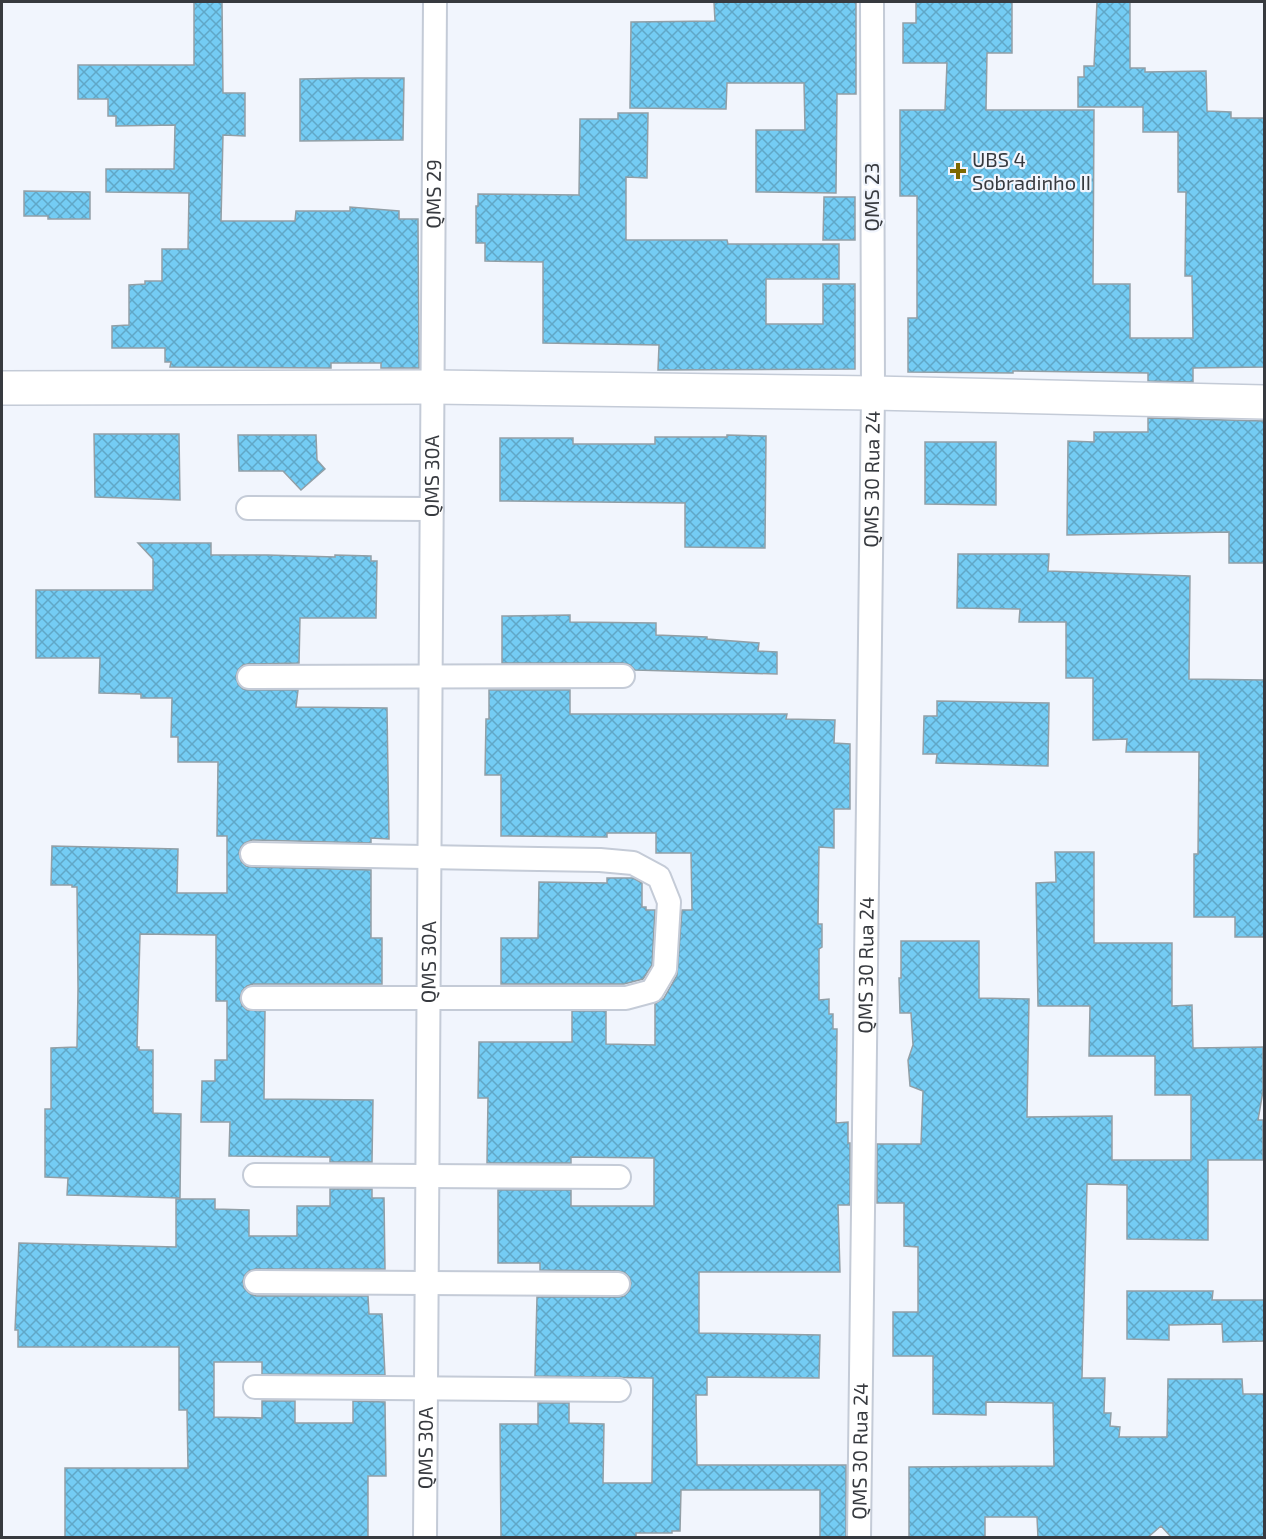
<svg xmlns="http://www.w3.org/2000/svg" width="1266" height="1539" font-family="'Exo 2',sans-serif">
  <defs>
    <pattern id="building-cross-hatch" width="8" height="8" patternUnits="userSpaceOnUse" patternTransform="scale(1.5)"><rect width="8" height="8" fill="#74ccf4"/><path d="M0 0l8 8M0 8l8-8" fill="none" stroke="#60a7c7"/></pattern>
  </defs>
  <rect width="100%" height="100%" fill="#f1f5fd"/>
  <g fill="url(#building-cross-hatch)" stroke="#929fa6" stroke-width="1.5">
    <polygon points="194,2 222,2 223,93 245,93 245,136 223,135 221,221 295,221 296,211 350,211 350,207 399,211 399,219 418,219 419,368 381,368 381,363 331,363 331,368 170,367 171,362 165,362 165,348 112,348 112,326 129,325 129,285 145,284 145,281 162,281 162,249 188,249 189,193 106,192 106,169 174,169 175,125 116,126 116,116 108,116 108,99 78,99 78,65 194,65"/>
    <polygon points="714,2 856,2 856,94 837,94 836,193 756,192 756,130 805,130 804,83 727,83 726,109 630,108 631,22 715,21"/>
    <polygon points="916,2 1012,2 1012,53 987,53 986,110 1094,110 1093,284 1130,284 1130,338 1193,338 1192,276 1185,276 1186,192 1178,192 1178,132 1143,132 1143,107 1078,107 1078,77 1084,77 1084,66 1094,66 1097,2 1130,2 1130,68 1145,68 1145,72 1206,71 1207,111 1231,112 1231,118 1264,118 1264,367 1193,368 1193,382 1148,381 1148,373 1013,371 1013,373 908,372 908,318 917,318 917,196 900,196 900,110 945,110 947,63 903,63 903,23 916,23"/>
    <polygon points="358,78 404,78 403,140 300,141 300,79"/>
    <polygon points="618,113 648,113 647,178 626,177 626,240 727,240 728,244 839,244 839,279 766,279 766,324 823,324 823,284 855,284 855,369 658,370 659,345 543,343 543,262 485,261 485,243 476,243 476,206 478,206 478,194 579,195 580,119 618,119"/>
    <polygon points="24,191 90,192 90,219 48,219 48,216 24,216"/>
    <polygon points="824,197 855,197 855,240 823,240"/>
    <polygon points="1148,418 1264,421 1264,563 1229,563 1229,532 1067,535 1068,441 1094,442 1094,432 1148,432"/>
    <polygon points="94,434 179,434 180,500 95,497"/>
    <polygon points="238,435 316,435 317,460 325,469 301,490 283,471 239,471"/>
    <polygon points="727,435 766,436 765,548 685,547 685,503 500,501 500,438 573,438 573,444 655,444 655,437 727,437"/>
    <polygon points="925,442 996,442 996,505 925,504"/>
    <polygon points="138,543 211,543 211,555 267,555 335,557 335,555 371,556 371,561 377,561 376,618 300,618 299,663 248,664 243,665 238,670 236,676 238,684 243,689 248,690 298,690 296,707 387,708 389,839 371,838 371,843 252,840 245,843 241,847 239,853 241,861 246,866 252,867 371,870 371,938 382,938 382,984 253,984 247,986 242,991 240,999 242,1005 247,1010 265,1011 264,1099 373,1100 372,1162 330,1162 330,1157 229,1156 230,1122 201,1122 202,1081 215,1081 215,1060 227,1060 227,1001 216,1001 216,935 140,934 137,1047 139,1047 139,1050 153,1050 153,1113 181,1114 180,1198 67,1195 68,1178 45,1177 45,1109 51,1109 51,1048 77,1047 78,989 77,887 72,887 72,885 51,885 52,846 178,849 177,893 227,893 227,836 217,836 218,762 178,762 178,737 171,737 172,698 141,698 141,694 99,693 100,658 36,658 36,590 153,590 153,559"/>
    <polygon points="958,554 1049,554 1048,571 1190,576 1189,679 1264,680 1264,937 1235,937 1235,917 1194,917 1194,854 1198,854 1199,752 1126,752 1127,739 1093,740 1093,678 1066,678 1066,622 1019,622 1020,609 957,608"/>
    <polygon points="570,615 570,622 656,623 656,635 707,637 707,639 759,643 758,651 777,652 777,674 635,670 630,665 623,663 502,663 502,616"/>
    <polygon points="489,690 570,690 570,714 787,714 786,719 835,720 834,743 850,744 850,809 834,809 834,848 819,847 818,924 822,924 822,947 819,949 819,1000 829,999 829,1014 833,1014 833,1029 837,1029 836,1123 848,1122 848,1143 850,1143 850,1205 838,1205 840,1272 699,1272 699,1333 820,1335 819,1378 707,1377 707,1395 696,1395 697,1465 846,1465 846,1538 820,1538 820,1490 681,1490 680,1531 672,1531 672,1533 636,1533 636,1538 501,1538 500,1424 538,1424 538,1403 569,1403 569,1423 604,1424 603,1483 652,1483 653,1378 535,1376 537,1297 619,1297 624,1296 629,1291 631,1283 629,1277 625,1273 619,1271 540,1270 540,1263 498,1263 498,1190 571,1190 571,1206 654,1206 654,1158 571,1157 571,1163 487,1163 488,1098 478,1098 479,1042 572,1042 572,1011 606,1011 606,1044 655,1045 655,1004 664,998 677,975 682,910 692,910 691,853 656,853 656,833 607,833 607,837 501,836 501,775 485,775 486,719 489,719"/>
    <polygon points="937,701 1049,703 1048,766 936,763 937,754 923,754 924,716 937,716"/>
    <polygon points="1055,852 1094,852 1094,943 1172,943 1172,1006 1192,1005 1193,1048 1263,1047 1263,1091 1258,1120 1263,1120 1263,1160 1208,1160 1208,1240 1127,1239 1127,1185 1087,1184 1082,1378 1105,1378 1104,1413 1111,1413 1110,1426 1120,1427 1119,1437 1167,1437 1168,1379 1242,1379 1243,1394 1264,1394 1264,1538 1172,1538 1161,1526 1147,1538 1038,1538 1037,1517 985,1517 985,1538 909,1538 909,1467 1054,1466 1053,1403 986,1402 986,1415 933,1414 933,1356 893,1356 893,1312 918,1312 918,1247 904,1246 904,1203 877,1203 877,1144 921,1144 923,1091 910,1086 908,1060 913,1045 911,1013 900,1013 899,978 901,978 901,941 979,941 979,998 1029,999 1027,1117 1112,1116 1112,1160 1191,1160 1191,1095 1155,1095 1155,1056 1089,1056 1090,1006 1038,1006 1036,883 1056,882"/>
    <polygon points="607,878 633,878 642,883 642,907 646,907 646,910 655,910 652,965 643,979 624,984 501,984 501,938 538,938 539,882 607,883"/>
    <polygon points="330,1189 372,1189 372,1198 384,1198 385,1269 255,1269 249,1271 245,1275 243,1281 244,1288 249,1293 256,1296 368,1296 369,1314 382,1314 385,1375 262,1374 262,1362 214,1362 214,1417 262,1418 262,1401 295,1401 295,1423 353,1423 353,1401 385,1402 386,1476 368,1476 368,1538 65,1538 65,1468 188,1468 187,1410 179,1410 179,1347 18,1347 18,1330 15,1330 19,1243 176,1247 176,1199 215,1199 215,1209 249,1210 249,1236 297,1236 297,1206 330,1206"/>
    <polygon points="1127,1291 1213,1291 1212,1300 1264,1300 1264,1341 1223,1342 1222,1324 1169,1325 1169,1340 1127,1339"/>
  </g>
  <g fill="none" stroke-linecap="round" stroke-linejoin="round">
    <defs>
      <g id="street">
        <polyline points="248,508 432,509"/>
        <polyline points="249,677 623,676"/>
        <polyline points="252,854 600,860 633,863 659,877 669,902 665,969 652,991 626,998 253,998"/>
        <polyline points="255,1175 619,1177"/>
        <polyline points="256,1282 618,1284"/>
        <polyline points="255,1387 619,1390"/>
        <path id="s1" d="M 425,1538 L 435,2"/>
        <path id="s2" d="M 859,1538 L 873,393 L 872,2"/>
      </g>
      <polyline id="secondary" points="2,388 433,387 873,393 1264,402"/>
    </defs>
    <use href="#street" stroke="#c4cbd7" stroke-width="26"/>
    <use href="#secondary" stroke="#c4cbd7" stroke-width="36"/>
    <use href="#street" stroke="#fff" stroke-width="22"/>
    <use href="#secondary" stroke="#fff" stroke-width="33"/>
  </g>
  <path fill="#7d6800" stroke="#f1f5fd" stroke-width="2" d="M955 162h6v6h6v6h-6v6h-6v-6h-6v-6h6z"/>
  <g text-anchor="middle" stroke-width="4.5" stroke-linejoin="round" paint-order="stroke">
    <g font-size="20" fill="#373a3f" stroke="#f1f5fd" text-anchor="start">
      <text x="972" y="167">UBS 4<tspan x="972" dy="23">Sobradinho II</tspan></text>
    </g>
    <g font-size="20" fill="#373a3f" stroke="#f1f5fd">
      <text dy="7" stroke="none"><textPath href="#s1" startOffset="1344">QMS 29</textPath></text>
      <text transform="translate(872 197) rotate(-90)" y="7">QMS 23</text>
      <text dy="7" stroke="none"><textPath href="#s1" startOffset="1062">QMS 30A</textPath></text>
      <text dy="7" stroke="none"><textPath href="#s2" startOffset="1059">QMS 30 Rua 24</textPath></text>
      <text dy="7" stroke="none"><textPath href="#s1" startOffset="576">QMS 30A</textPath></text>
      <text dy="7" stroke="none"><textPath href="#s2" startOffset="573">QMS 30 Rua 24</textPath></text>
      <text dy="7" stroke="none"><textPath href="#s1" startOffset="90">QMS 30A</textPath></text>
      <text dy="7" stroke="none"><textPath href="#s2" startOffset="87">QMS 30 Rua 24</textPath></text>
    </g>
  </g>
  <rect width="1266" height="1539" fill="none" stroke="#373a3f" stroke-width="6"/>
</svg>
